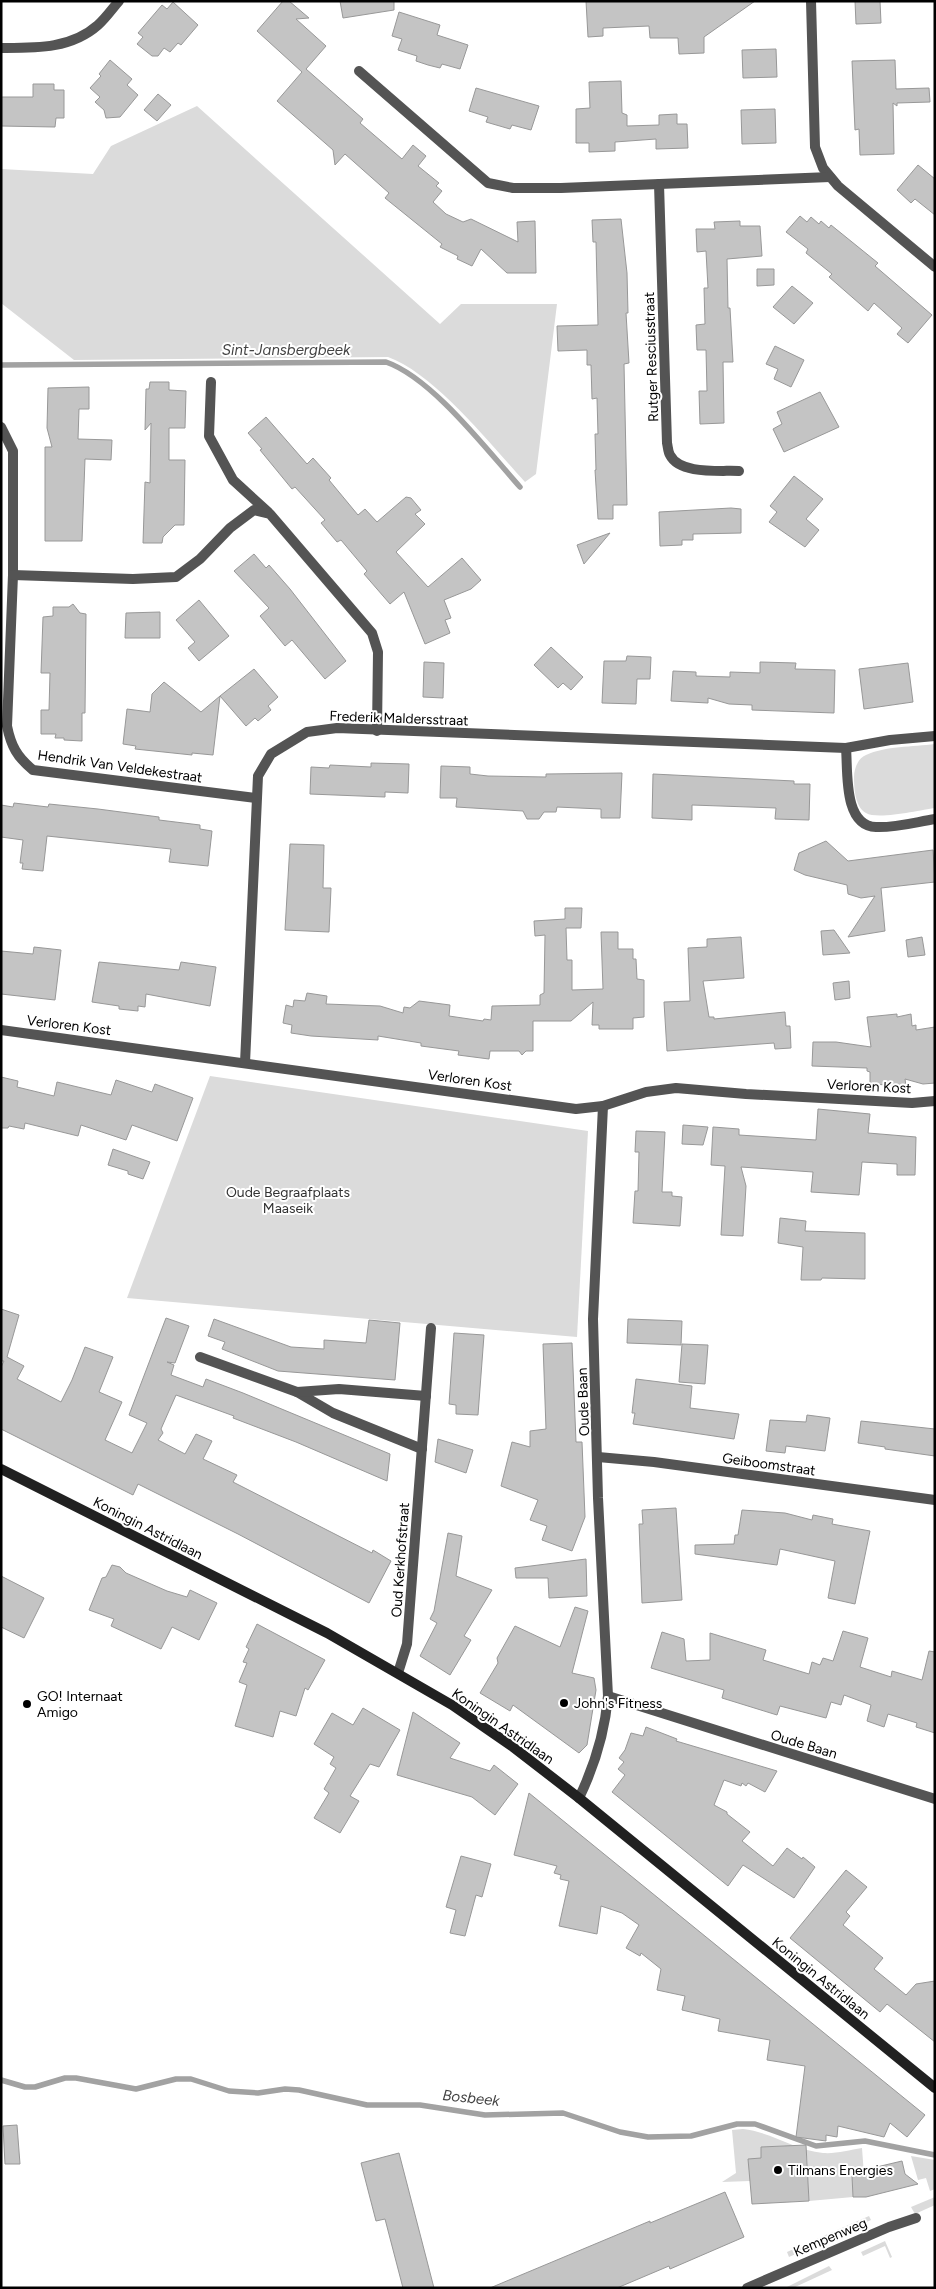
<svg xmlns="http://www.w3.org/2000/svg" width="936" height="2289" font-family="Figtree,sans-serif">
  <rect width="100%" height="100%" fill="#fff"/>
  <g fill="#dbdbdb">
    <path d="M 197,106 L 440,324 L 461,304 L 557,304 L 536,474 L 525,482 C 490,444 435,374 388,357 L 74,360 L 1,303 L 1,169 L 93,174 L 111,146 Z"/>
    <path d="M 935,744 L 935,808 C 920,810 878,820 866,813 C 855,807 854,788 854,777 C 854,769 858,758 866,755 C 885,746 913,747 935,744 Z"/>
    <polygon points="210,1076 588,1131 577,1337 127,1298"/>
    <path d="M 743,2129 C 771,2132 795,2150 823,2153 C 836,2154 849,2150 862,2148 L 864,2175 L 852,2176 L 853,2197 L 809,2201 L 807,2156 L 789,2146 L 761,2147 L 761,2158 L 750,2181 L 722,2182 L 736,2173 L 732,2130 Z"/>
    <polygon points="911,2156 935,2160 935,2189 930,2191 926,2178 918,2180"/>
    <polygon points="935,2197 935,2205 915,2214 911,2207"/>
    <polygon points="869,2216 871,2220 789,2257 787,2252"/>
    <polygon points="885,2241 892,2257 890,2258 885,2246 863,2256 861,2252"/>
    <polygon points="829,2266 832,2270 793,2288 785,2288"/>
  </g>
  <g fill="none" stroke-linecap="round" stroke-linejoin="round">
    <g stroke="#a2a2a2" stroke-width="5.5">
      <path d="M 1,365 L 386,362 C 432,378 486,449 520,487"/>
      <polyline points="1,2080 25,2087 35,2087 65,2078 76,2078 136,2089 176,2079 191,2079 229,2091 258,2093 285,2089 299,2090 367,2105 420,2105 485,2115 563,2113 620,2132 648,2137 691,2136 737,2124 755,2124 816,2146 865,2141 935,2155"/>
    </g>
  </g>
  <g fill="#c4c4c4" stroke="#989898">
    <polygon points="283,1 289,1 309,18 296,19 326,46 306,69 363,119 360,123 402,159 413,145 426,156 418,166 439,183 436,186 442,191 433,202 446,214 463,222 471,219 518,242 517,222 535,221 536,273 507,273 481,249 472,266 457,259 458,256 440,247 442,244 385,198 389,193 345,154 335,165 333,150 277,101 302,72 257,31"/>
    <polygon points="340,1 394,1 394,10 343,18"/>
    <polygon points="586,1 755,1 704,37 704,53 679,54 678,38 650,38 649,26 603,28 603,36 588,37"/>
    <polygon points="855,1 880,1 881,23 856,24"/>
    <polygon points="173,2 198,25 181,45 178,43 170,52 164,48 158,56 152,56 137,44 143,37 138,33 162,5 167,9"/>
    <polygon points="399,12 440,25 437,35 468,45 460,69 442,64 440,68 428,65 416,61 417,56 398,50 402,39 392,36"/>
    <polygon points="776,49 777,77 743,78 742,50"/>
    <polygon points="110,60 132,79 127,85 138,95 120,117 106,118 104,110 95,102 100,97 90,88 101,76 99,74"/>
    <polygon points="895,60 896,89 929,88 930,102 897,103 897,106 893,103 894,154 860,155 859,129 855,130 852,61"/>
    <polygon points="621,81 622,113 627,115 627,126 659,125 659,115 677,114 677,124 687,124 688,148 656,149 656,139 615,142 615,151 589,152 589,143 576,143 576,109 590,108 589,82"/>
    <polygon points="33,84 54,84 54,90 64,90 64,118 56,118 55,127 1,126 1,97 33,97"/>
    <polygon points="476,88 539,106 531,130 512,125 510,129 486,122 488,117 469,111"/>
    <polygon points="158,94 171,105 157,121 144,110"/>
    <polygon points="775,109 776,143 742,144 741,110"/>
    <polygon points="918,165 935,179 935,215 915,199 911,203 897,190"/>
    <polygon points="800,216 807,222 811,217 819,224 821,221 829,228 831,225 878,263 875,266 932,315 908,343 897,334 902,328 874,303 868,311 829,277 832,274 806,253 808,249 786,232"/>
    <polygon points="621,219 627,273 628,313 626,313 629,363 624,364 627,505 613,505 613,519 598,519 595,470 596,470 595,434 598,434 597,398 592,399 591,365 587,365 587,350 558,351 557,326 598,325 596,242 593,242 592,220"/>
    <polygon points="740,221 740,226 760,226 762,256 727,259 728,308 730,308 733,362 723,362 724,423 700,424 699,391 707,391 706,350 697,350 696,325 705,324 704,288 708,288 706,251 697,252 696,229 715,229 714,222"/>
    <polygon points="757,269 774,269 774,285 757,286"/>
    <polygon points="792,286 813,303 794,324 773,307"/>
    <polygon points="775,346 804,360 791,387 774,379 778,369 766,364"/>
    <polygon points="150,382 169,382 169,390 186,391 185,428 169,428 169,460 185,460 184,525 175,525 163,537 162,543 143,543 145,482 150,483 151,423 145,430 146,389 149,389"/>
    <polygon points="89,387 89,409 79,409 78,439 112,440 111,460 85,459 82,541 45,541 45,447 52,447 47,428 48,388"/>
    <polygon points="820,392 839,427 784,452 773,429 782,424 777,412"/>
    <polygon points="266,417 307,464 313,458 331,478 329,480 358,515 365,509 377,522 406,497 411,498 421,510 415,514 425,524 396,552 428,587 462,558 481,580 471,589 444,600 451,618 445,620 450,633 425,644 404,592 390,604 364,574 367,571 341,540 337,542 321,523 325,520 295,487 292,489 260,450 262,449 248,433"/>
    <polygon points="794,476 823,499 806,519 819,530 805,547 769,522 777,512 770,506"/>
    <polygon points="731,508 741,509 741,533 693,534 693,540 682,540 682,545 660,546 659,512"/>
    <polygon points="610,533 584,564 577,545"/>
    <polygon points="254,554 266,568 269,565 290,589 346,661 325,679 292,640 285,646 260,616 269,608 234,571"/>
    <polygon points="199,600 229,636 199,661 188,648 195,642 176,620"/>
    <polygon points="73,604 80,613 86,614 85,713 82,713 82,741 64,740 64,738 55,738 56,734 41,734 41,710 49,710 50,673 41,673 43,617 53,616 53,607 69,607"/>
    <polygon points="160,612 160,638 125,638 126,613"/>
    <polygon points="551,647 583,677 571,690 563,683 558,688 534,665"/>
    <polygon points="627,656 651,657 650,679 637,679 636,704 602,703 604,661 626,661"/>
    <polygon points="424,662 444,663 443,698 423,697"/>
    <polygon points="760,662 796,663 795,669 835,670 834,713 752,710 752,705 729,704 708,698 708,703 671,701 673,671 696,672 696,676 730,677 730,672 760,673"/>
    <polygon points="908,663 913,702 864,709 859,669"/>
    <polygon points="254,669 278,697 268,706 271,710 258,721 255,718 246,726 220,696"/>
    <polygon points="164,682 201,712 220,696 213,755 192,753 192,755 135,749 136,746 123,744 127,709 150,712 152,694"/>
    <polygon points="371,763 409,764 408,793 385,792 385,797 310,794 311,767 329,768 330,765 371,767"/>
    <polygon points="441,766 470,767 470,774 488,776 546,777 546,774 622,773 620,818 601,818 601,809 557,807 556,812 544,812 539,819 527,819 523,811 456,807 457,798 440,798"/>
    <polygon points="653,774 794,781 794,784 810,784 809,820 775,819 776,808 692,805 692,820 652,818"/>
    <polygon points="14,803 48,807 49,804 98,809 159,817 159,820 200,825 200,829 212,831 208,866 169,862 171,849 47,836 43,871 22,869 23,863 20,863 23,840 1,837 1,805 13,807"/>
    <polygon points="826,841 848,861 933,850 935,882 881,888 885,931 848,937 875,896 861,898 848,894 847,885 805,875 794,870 799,853"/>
    <polygon points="290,844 324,845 323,888 331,888 329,932 285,930"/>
    <polygon points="565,908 582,908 581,928 566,928 567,960 572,960 572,990 603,989 601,932 618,932 618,949 633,949 633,959 636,959 637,979 644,980 644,1017 633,1018 633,1029 599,1029 599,1025 592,1025 593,1002 571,1021 533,1021 533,1051 526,1051 522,1055 519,1051 490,1051 489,1059 458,1055 459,1051 421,1046 421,1043 378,1036 378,1040 311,1036 291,1033 292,1025 283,1023 286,1005 293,1007 294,1000 305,1001 307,993 327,996 326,1004 380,1006 403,1013 404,1007 410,1008 419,1001 450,1005 449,1016 483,1021 484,1019 491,1020 492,1006 540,1005 540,995 544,993 545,935 535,936 534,921 565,919"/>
    <polygon points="834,930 850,953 823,955 821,931"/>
    <polygon points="741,937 744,978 703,981 709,1017 714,1017 714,1019 785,1012 786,1026 790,1026 791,1048 775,1049 774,1043 667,1051 664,1002 690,1001 688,948 707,947 707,939"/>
    <polygon points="922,937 925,955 908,957 906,940"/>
    <polygon points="34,947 61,950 55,1000 1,994 1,951 33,954"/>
    <polygon points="99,962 179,970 181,962 216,967 210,1006 146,994 145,1007 138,1006 138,1011 119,1009 119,1006 92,1002"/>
    <polygon points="849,981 850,998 835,1000 833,983"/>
    <polygon points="897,1014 897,1017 911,1014 912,1026 916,1025 916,1030 935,1027 935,1083 923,1084 905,1079 906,1086 870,1084 870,1072 867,1071 867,1068 812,1066 813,1042 836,1042 871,1047 867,1017"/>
    <polygon points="1,1077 18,1081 17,1087 54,1096 57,1082 111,1095 116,1080 152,1092 155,1084 193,1098 177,1141 132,1125 126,1140 81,1125 78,1136 25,1123 24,1129 9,1126 8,1128 1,1128"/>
    <polygon points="818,1109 870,1114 868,1133 916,1137 915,1175 897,1175 897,1164 862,1162 859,1195 811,1192 813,1172 741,1167 746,1186 743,1236 721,1235 725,1166 711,1165 713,1127 739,1129 739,1135 816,1140"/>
    <polygon points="683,1125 708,1127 703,1145 682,1144"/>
    <polygon points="636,1131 665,1132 662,1192 672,1192 672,1196 682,1197 680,1226 633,1223 635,1191 638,1191 639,1152 635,1152"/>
    <polygon points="113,1149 150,1162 143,1179 128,1174 128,1171 108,1165"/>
    <polygon points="780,1218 806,1221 805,1231 865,1233 865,1279 822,1278 821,1280 801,1280 803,1247 778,1243"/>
    <polygon points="1,1309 19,1315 7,1357 24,1366 17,1379 61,1402 72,1380 85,1347 113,1357 99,1392 122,1402 105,1440 132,1453 147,1423 129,1415 166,1318 189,1326 175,1363 167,1362 174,1365 171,1375 203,1387 206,1379 243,1393 390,1454 387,1481 296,1442 233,1418 234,1416 176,1395 161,1429 163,1433 158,1440 185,1454 196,1434 212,1441 203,1459 237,1475 233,1482 372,1553 373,1550 391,1561 369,1603 238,1534 138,1484 133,1495 1,1429 1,1367 4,1361 1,1361"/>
    <polygon points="214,1319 291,1347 324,1349 324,1340 366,1343 369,1320 400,1323 395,1380 278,1371 222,1349 225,1342 208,1336"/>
    <polygon points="628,1319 682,1321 681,1345 627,1343"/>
    <polygon points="454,1333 484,1335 478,1415 456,1414 456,1405 449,1404"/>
    <polygon points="572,1343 576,1442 582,1442 585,1517 572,1551 542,1540 547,1526 530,1520 538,1500 501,1486 512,1442 530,1447 530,1431 546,1429 543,1344"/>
    <polygon points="682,1344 708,1345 705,1384 679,1382"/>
    <polygon points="636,1379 692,1386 690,1408 739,1414 734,1439 633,1424 635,1413 632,1413"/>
    <polygon points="807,1415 830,1418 825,1451 786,1446 785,1453 766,1451 770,1420 806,1422"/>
    <polygon points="861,1421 935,1429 935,1456 885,1449 885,1447 858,1443"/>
    <polygon points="438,1439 473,1450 466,1473 435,1462"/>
    <polygon points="676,1508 682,1600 642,1603 639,1524 643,1524 642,1510"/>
    <polygon points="742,1510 785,1513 812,1520 813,1515 833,1519 832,1524 870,1531 855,1604 828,1598 835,1561 780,1549 777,1565 695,1554 695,1545 734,1544 735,1535 738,1535"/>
    <polygon points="448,1533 462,1536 456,1576 492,1590 464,1636 471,1640 450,1675 420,1656 437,1623 430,1619 434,1611"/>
    <polygon points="586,1559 587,1596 549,1598 548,1578 516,1578 515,1568"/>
    <polygon points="112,1565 120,1567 126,1573 167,1591 187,1597 190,1590 217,1603 199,1640 172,1627 161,1649 111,1626 114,1619 89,1610 102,1578 106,1577"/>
    <polygon points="1,1576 44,1598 24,1638 1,1627"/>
    <polygon points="575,1607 588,1611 572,1673 594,1678 596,1690 587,1745 579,1753 513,1705 510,1711 480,1693 498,1663 497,1658 515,1626 560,1647"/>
    <polygon points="257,1624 325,1660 308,1690 305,1688 296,1716 280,1711 273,1737 235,1726 247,1685 239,1682 247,1663 243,1662 249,1649 246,1647"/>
    <polygon points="843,1631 868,1638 860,1667 891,1677 892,1671 922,1680 929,1651 935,1652 935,1733 916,1727 917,1723 888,1714 884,1727 867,1721 871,1705 844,1695 841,1705 831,1702 826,1718 780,1706 777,1715 722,1698 724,1690 651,1668 662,1632 684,1639 686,1661 710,1660 710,1633 766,1650 763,1660 809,1674 812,1662 820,1665 823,1658 833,1661"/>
    <polygon points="363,1708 400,1730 379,1767 370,1764 350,1796 359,1801 340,1833 314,1818 329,1793 324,1789 336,1768 330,1764 334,1757 314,1744 332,1713 353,1725"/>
    <polygon points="413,1712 460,1743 450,1758 490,1771 494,1765 518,1784 495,1815 472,1797 397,1775"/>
    <polygon points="646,1727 677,1739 676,1741 777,1771 765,1792 748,1783 746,1786 742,1783 741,1786 724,1780 714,1805 727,1812 727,1814 750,1832 742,1841 773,1866 787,1848 802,1859 803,1857 815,1867 794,1898 743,1865 728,1886 612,1792 625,1775 618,1769 624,1762 619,1758 625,1750 631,1733 643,1736"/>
    <polygon points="529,1793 925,2115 907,2137 890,2123 884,2137 838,2126 837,2137 826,2135 826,2141 796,2137 805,2066 767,2060 770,2040 718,2031 720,2019 682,2010 685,1996 657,1990 661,1969 641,1953 640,1956 626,1948 639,1925 622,1913 601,1906 597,1934 559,1926 569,1881 560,1879 561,1875 554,1873 557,1866 514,1855"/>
    <polygon points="461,1856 491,1864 482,1897 476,1895 465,1936 450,1933 456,1910 446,1907"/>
    <polygon points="846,1870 867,1887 846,1912 850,1916 843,1925 883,1958 874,1969 906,1995 916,1984 935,1981 935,2042 887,2004 880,2012 790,1938"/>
    <polygon points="17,2125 20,2164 5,2164 3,2126"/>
    <polygon points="806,2145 809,2201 752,2204 748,2159 761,2158 761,2147"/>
    <polygon points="399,2153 434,2288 403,2288 385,2219 376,2221 361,2163"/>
    <polygon points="902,2161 905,2174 918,2184 866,2197 853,2197 852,2176 864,2175 864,2170"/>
    <polygon points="725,2192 744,2237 670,2269 669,2266 617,2288 490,2288 650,2221 650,2223"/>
  </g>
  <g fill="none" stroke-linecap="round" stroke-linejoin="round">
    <g stroke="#545454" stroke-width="10">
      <polyline points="811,1 815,147 823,168 838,186 935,267"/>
      <path d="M 1,48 C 36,48 71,49 98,25 C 106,18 112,9 119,1"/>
      <polyline points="359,71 488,183 513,188 561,188 830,177"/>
      <path d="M 659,184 L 667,443 C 668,447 668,452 670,455 C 680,475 721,470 739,471"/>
      <polyline points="211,382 209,436 233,480 268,512"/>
      <path d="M 1,427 L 13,451 L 13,575 L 7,726 C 11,746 17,757 33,770 L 256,798"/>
      <polyline points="13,575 133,579 176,577 200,559 230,528 254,510 270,514 372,633 378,652 377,731"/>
      <path d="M 846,748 C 848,771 843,826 876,827 C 895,828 916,822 935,819"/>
      <polyline points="1,1030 576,1109 603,1106 646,1092 676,1088 746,1094 912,1103 935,1101"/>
      <polyline points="245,1063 258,776 271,754 307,732 337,728 846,748 890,740 935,736"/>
      <polyline points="200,1357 297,1392 333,1413 422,1449"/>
      <polyline points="297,1392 339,1389 426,1396"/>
      <polyline points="598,1457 654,1462 935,1500"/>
      <polyline points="398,1673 407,1644 431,1328"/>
      <polyline points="608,1696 935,1799"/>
      <path d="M 579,1798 C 594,1767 605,1731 608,1696 L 598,1498 L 593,1319 L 603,1106"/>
      <polyline points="747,2288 889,2227 916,2218"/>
    </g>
    <polyline stroke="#212121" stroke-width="10" points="1,1469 327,1633 452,1705 513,1747 579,1798 935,2088"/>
  </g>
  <g fill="#000" stroke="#fff" stroke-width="2">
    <circle cx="564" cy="1703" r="5"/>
    <circle cx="27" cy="1704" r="5"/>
    <circle cx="778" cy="2170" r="5"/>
  </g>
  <g text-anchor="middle" stroke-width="4" stroke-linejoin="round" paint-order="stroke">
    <g font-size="14" fill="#000" stroke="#fff">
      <text transform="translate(651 357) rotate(-92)" y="5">Rutger Resciusstraat</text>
      <text transform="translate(399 718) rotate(2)" y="5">Frederik Maldersstraat</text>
      <text transform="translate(120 766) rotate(8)" y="5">Hendrik Van Veldekestraat</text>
      <text transform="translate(69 1025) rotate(7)" y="5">Verloren Kost</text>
      <text transform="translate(470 1080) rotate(8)" y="5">Verloren Kost</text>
      <text transform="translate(869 1086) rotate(3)" y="5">Verloren Kost</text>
      <text transform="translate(583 1402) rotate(-92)" y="5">Oude Baan</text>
      <text transform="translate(769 1464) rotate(8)" y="5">Geiboomstraat</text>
      <text transform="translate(148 1528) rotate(27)" y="5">Koningin Astridlaan</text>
      <text transform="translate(400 1560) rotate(-86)" y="5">Oud Kerkhofstraat</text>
      <text transform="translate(503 1726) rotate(35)" y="5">Koningin Astridlaan</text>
      <text transform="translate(804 1744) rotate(17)" y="5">Oude Baan</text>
      <text transform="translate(821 1978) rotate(39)" y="5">Koningin Astridlaan</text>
      <text transform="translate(830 2237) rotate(-23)" y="5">Kempenweg</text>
    </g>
    <g font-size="14" fill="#323232" stroke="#fff">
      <text x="288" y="1197">Oude Begraafplaats<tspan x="288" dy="16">Maaseik</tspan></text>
    </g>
    <g font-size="14" fill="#000" stroke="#fff" text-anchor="start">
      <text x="37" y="1701">GO! Internaat<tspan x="37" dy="16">Amigo</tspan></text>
      <text x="574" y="1708">John's Fitness</text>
      <text x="788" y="2175">Tilmans Energies</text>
    </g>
    <g font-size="15" font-style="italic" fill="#434343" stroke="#fff">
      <text x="286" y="355">Sint-Jansbergbeek</text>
      <text transform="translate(471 2098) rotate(6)" y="5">Bosbeek</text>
    </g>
  </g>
  <rect width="936" height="2289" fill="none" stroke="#000000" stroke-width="5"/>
</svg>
